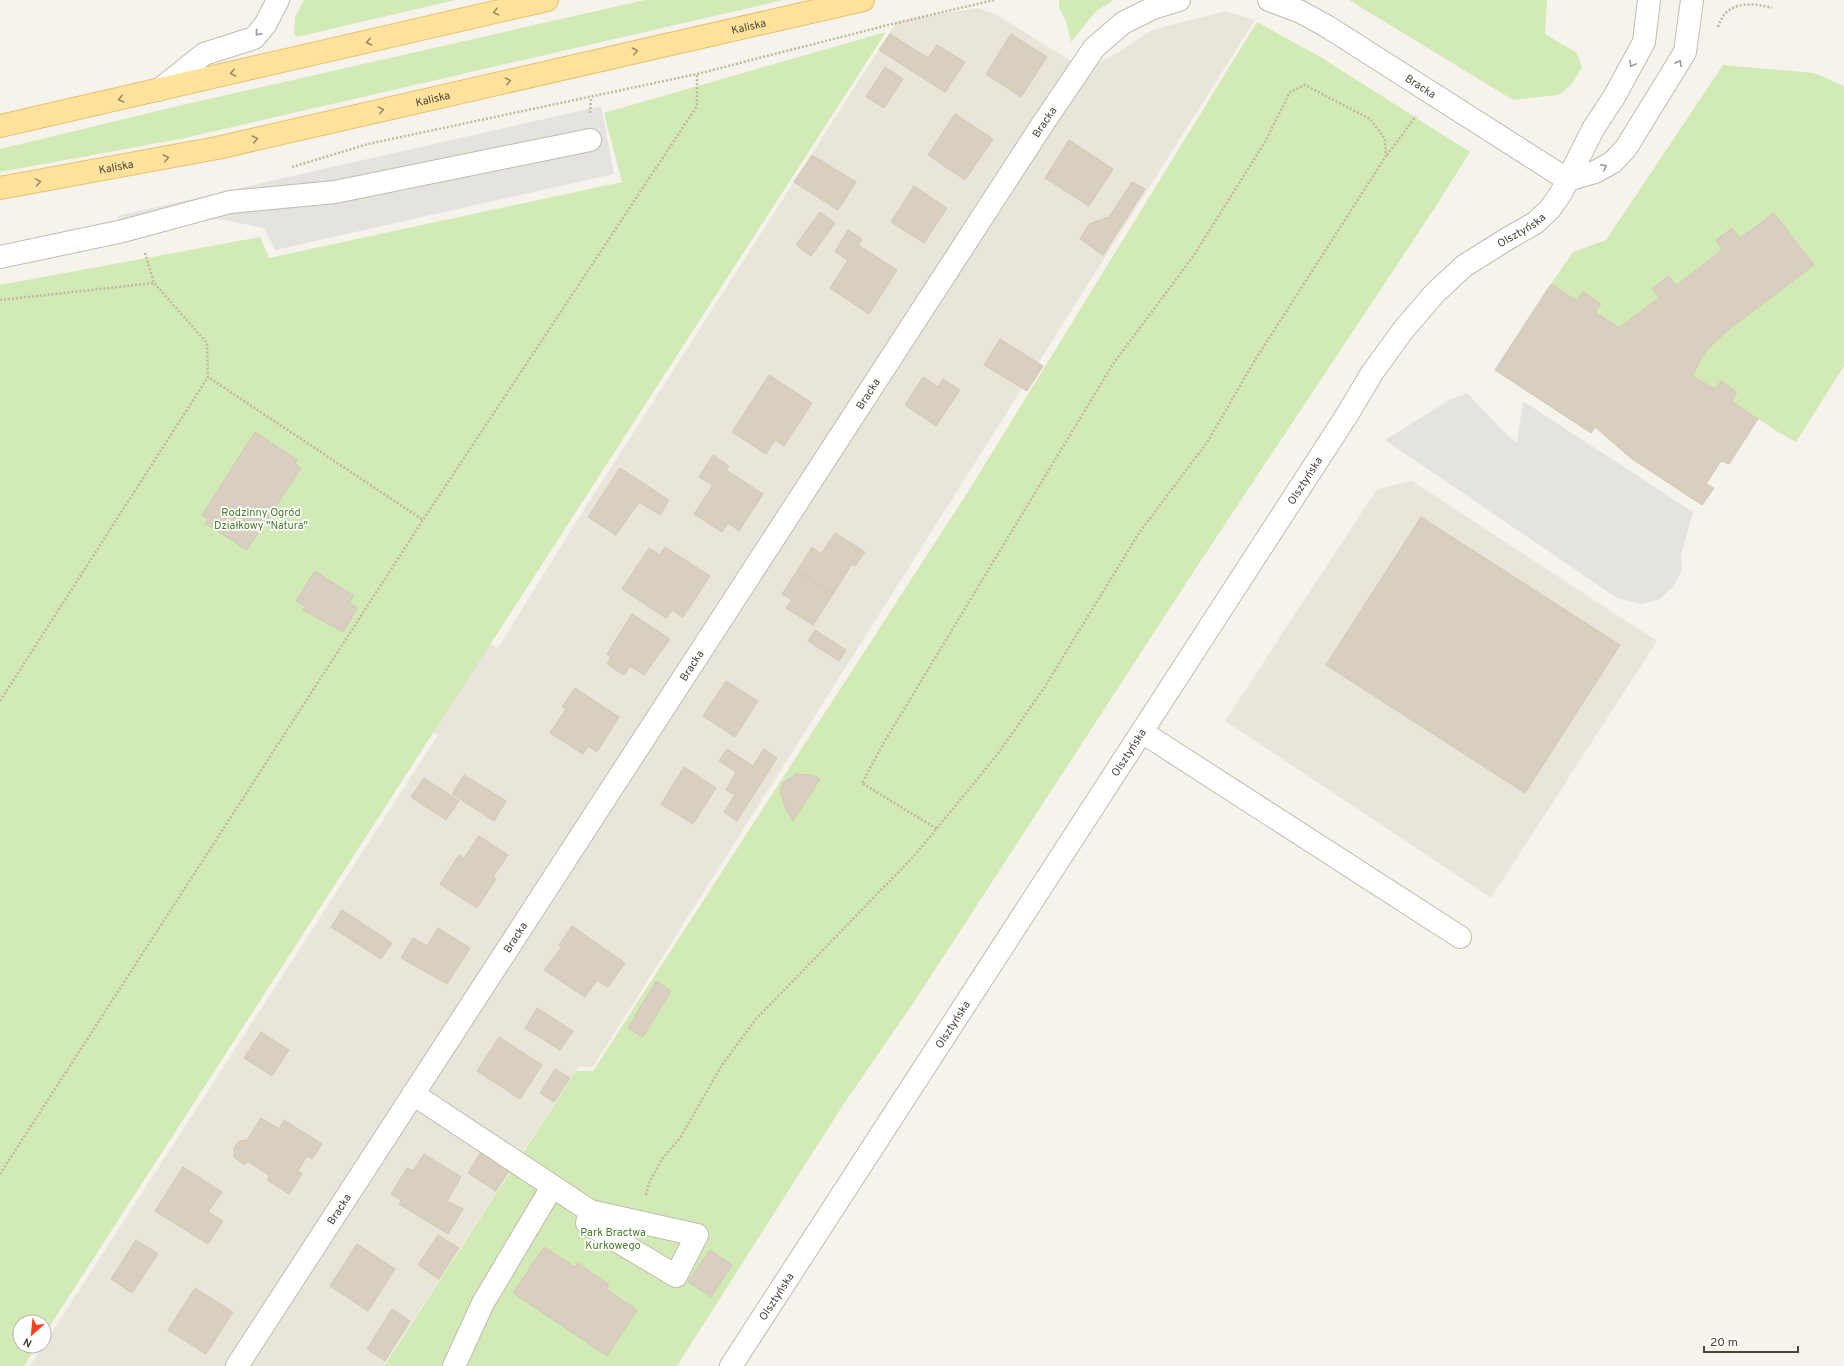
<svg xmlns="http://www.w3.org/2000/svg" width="1844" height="1366" font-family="Overpass,sans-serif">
  <rect width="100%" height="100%" fill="#f6f3ec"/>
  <g fill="#eae5da">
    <polygon points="978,8 995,14 1086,70 1119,52 1152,30 1226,11 1255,20 593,1067 578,1067 383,1366 30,1366 438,735 156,552 299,522 498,648 576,522 897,21"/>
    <polygon points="1412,481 1657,641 1491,898 1225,721 1377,489"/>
  </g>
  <g fill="#d2eab5">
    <polygon points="304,0 455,0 297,37 294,34 295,17"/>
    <polygon points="645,0 783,0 185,138 0,172 0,149 178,106"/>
    <polygon points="1059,0 1114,0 1096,11 1071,42 1066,21 1059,7"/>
    <polygon points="1349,0 1547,0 1545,34 1577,53 1582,68 1571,85 1559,95 1513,100"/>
    <polygon points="1257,22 1322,58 1470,152 1436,206 1196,568 914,1002 843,1105 677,1366 384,1366 576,1071 593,1071 969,490"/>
    <polygon points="886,32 44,1335 44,1322 20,1322 20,1346 37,1346 24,1366 0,1366 0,285 260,237 269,258 622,182 604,113"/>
    <polygon points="1723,65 1814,73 1844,86 1844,366 1796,442 1778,432 1731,401 1737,392 1721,381 1715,389 1692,376 1705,352 1729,329 1814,265 1774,213 1740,238 1732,228 1716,240 1722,250 1676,286 1668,276 1652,288 1659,298 1619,328 1595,312 1583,292 1577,301 1551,284 1573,252 1606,240"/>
  </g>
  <g fill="#e5e3e0">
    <polygon points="601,106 614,174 275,250 264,228 219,219 123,231 117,216"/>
    <polygon points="1467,393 1506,434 1517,443 1523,401 1693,512 1681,555 1682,570 1673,587 1660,599 1641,604 1617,598 1385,440 1451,399"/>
  </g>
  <g fill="#d8cfc1" stroke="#d3c7b4">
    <polygon points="890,34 928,58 937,45 965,62 945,92 879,50"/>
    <polygon points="1011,34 1047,57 1021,97 986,74"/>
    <polygon points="885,67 903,79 884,108 866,97"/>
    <polygon points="955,114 993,139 965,180 928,155"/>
    <polygon points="1069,140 1113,169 1089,206 1045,178"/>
    <polygon points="812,155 856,182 838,210 794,182"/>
    <polygon points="1132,182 1145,189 1103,255 1080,239 1089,224 1109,217"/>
    <polygon points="914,186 947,208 924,243 891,222"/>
    <polygon points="820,212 835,223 811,256 796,245"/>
    <polygon points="1774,213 1814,265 1729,329 1705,352 1692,376 1715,389 1721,381 1737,392 1731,401 1758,419 1729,464 1721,461 1706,484 1714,488 1702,505 1632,459 1595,427 1591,433 1495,370 1551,284 1577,301 1583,292 1601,304 1595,312 1619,328 1659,298 1652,288 1669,276 1676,286 1722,250 1716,240 1732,228 1740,238"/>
    <polygon points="848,230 862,239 858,245 897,270 869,314 830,288 848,260 835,252"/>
    <polygon points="1000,339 1043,366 1027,391 984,365"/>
    <polygon points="769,375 812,403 784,446 775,440 766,454 732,432"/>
    <polygon points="923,377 938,387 943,379 960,390 936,426 905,405"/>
    <polygon points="255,432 297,460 295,464 301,468 247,550 205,523 208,519 202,515"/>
    <polygon points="713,455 729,466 726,470 763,494 739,531 728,523 722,532 694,514 713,485 699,477"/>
    <polygon points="620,468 669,500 660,515 639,502 616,535 588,517"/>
    <polygon points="1421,517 1620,645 1525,793 1326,665"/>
    <polygon points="835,533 865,552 855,566 852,564 833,594 797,571 812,547 821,554"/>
    <polygon points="665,547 710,576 683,617 672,610 666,618 622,589 649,548 660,555"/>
    <polygon points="315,571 354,596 349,603 357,608 343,632 303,610 305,606 296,601"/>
    <polygon points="797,571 833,594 813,625 786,608 792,600 782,594"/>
    <polygon points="632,614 670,639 644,675 630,666 624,675 607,664 611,657 607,654"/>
    <polygon points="815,630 846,650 839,661 808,641"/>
    <polygon points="726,681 758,701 735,737 703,716"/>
    <polygon points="575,688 619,717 597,752 588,746 583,754 550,733 566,709 562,707"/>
    <polygon points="727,749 753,766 764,749 777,758 737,821 724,812 735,795 726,790 736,772 719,761"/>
    <polygon points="684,767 716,788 693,824 661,804"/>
    <polygon points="796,774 812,775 820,779 793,821 786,810 780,790 783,783"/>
    <polygon points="464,775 506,801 494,821 452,794"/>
    <polygon points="424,778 459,801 446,820 411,797"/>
    <polygon points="479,836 508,855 493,877 496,879 477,908 440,884 459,855 464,858"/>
    <polygon points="342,910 392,943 381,959 331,927"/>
    <polygon points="572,926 625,963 608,987 597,980 585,997 544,970 562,947 559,945"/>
    <polygon points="438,928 470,948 447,984 401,958 413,938 427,946"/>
    <polygon points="656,981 671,991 643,1037 628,1028"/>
    <polygon points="537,1008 573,1031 560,1050 525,1028"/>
    <polygon points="261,1032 289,1050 272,1076 244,1058"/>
    <polygon points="499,1037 542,1065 520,1099 477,1071"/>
    <polygon points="555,1069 570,1078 554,1102 540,1093"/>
    <polygon points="261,1118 279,1129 284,1120 322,1144 312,1159 307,1156 298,1171 302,1174 289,1194 267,1180 270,1176 247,1161 245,1165 234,1157 234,1148 239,1141 247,1140"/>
    <polygon points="481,1152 509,1171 496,1191 468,1173"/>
    <polygon points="424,1154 461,1177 447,1201 463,1209 448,1234 399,1204 401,1200 391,1194 407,1168 413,1171"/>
    <polygon points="183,1167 222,1192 208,1212 223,1221 208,1244 155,1211"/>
    <polygon points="438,1235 459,1248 439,1279 418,1265"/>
    <polygon points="136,1240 158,1254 132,1293 111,1279"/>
    <polygon points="357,1244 395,1269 368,1311 330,1286"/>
    <polygon points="544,1247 575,1267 578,1263 609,1285 606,1289 637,1310 607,1356 513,1293"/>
    <polygon points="710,1250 732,1265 711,1297 688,1282"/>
    <polygon points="195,1288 233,1312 206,1354 168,1330"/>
    <polygon points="392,1309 410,1321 385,1361 367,1349"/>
  </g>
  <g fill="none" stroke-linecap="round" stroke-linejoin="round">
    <defs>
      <g id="minor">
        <path id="s1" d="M 1269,0 L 1301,12 L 1328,27 L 1568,180"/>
        <polyline points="159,90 204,54 254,38 265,25 278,0"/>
        <polyline points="1568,180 1595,172 1613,162 1626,148 1685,52 1692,0"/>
        <polyline points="0,257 123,231 230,202 335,192 590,140"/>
        <polyline points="1142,732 1460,937"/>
        <polyline points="413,1094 590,1211 697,1235 676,1276 587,1223 590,1211"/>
        <path id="s2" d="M 237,1366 L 1042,125 L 1094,48 L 1123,23 L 1153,8 L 1179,0"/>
        <polyline points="454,1366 483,1303 552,1187"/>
        <path id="s3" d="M 731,1366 L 1347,415 L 1372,373 L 1404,329 L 1435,293 L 1464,266 L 1507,239 L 1535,223 L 1550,209 L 1561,193 L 1593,129 L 1614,97 L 1644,42 L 1649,0"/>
      </g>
      <g id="major">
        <polyline points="0,126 547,0"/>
        <path id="s4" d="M 0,188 L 217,148 L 863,0"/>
      </g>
    </defs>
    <use href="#minor" stroke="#c2bbae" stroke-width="24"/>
    <use href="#major" stroke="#e6c16a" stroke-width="24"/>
    <g stroke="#c4b79f" stroke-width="2.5" stroke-dasharray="2 2" stroke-linecap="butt">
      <path d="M 1718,27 C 1726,1 1750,2 1772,8"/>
      <polyline points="590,113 591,97"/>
      <polyline points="1387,155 1416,116"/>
      <polyline points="292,167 368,144 697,74 884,26 994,0"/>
      <polyline points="145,253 154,283 207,343 208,377 423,520"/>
      <polyline points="0,300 154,283"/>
      <polyline points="0,701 208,377"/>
      <polyline points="0,1174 423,520 697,106 697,74"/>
      <polyline points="646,1195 649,1183 662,1159 680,1138 722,1065 756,1019 915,855 997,755 1044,688 1139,533 1208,441 1255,360 1386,156 1385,139 1370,119 1305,85 1290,92 1265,142 1192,258 1113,364 883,744 862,783 937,829"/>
    </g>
    <use href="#minor" stroke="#fff" stroke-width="22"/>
    <use href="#major" stroke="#ffe39c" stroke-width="22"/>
  </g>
  <defs><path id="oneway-chevron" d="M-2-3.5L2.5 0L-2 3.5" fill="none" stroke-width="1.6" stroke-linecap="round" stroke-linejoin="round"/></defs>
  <g stroke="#9c8c66">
    <use href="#oneway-chevron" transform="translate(496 12) rotate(167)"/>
    <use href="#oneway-chevron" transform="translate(369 42) rotate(167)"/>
    <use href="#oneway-chevron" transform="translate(635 51) rotate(-13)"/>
    <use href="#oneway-chevron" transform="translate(233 73) rotate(167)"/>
    <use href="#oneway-chevron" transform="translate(508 81) rotate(-13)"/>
    <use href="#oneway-chevron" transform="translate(121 99) rotate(167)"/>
    <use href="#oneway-chevron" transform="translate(381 110) rotate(-13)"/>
    <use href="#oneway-chevron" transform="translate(255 139) rotate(-13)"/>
    <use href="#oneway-chevron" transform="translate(166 158) rotate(-11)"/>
    <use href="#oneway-chevron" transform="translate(38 182) rotate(-10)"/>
  </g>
  <g stroke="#9c9892">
    <use href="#oneway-chevron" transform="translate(258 33) rotate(130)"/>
    <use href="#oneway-chevron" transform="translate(1679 63) rotate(-61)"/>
    <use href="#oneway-chevron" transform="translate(1632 64) rotate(119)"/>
    <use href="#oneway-chevron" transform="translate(1604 167) rotate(-27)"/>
  </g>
  <g text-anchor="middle" stroke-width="3.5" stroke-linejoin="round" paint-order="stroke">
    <g font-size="11" fill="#4b4439" stroke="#fff">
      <text dy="4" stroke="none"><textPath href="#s4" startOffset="766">Kaliska</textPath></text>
      <text dy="4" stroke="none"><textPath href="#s1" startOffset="175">Bracka</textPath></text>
      <text dy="4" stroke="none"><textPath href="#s4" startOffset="442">Kaliska</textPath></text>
      <text dy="4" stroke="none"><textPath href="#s2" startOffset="1483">Bracka</textPath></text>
      <text dy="4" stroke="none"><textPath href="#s4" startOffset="118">Kaliska</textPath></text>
      <text dy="4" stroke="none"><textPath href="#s3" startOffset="1391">Olsztyńska</textPath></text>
      <text dy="4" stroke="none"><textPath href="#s2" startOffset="1159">Bracka</textPath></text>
      <text dy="4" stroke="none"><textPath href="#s3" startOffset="1055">Olsztyńska</textPath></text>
      <text dy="4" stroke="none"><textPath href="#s2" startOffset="835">Bracka</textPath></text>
      <text dy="4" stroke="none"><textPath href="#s3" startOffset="731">Olsztyńska</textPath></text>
      <text dy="4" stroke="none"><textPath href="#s2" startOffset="511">Bracka</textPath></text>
      <text dy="4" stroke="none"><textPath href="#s3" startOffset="407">Olsztyńska</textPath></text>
      <text dy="4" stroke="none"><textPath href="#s2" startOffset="187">Bracka</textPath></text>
      <text dy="4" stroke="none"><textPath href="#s3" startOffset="83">Olsztyńska</textPath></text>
    </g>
    <g font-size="11" fill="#4a7f2a" stroke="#fff">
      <text x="261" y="516">Rodzinny Ogród<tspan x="261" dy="13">Działkowy "Natura"</tspan></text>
      <text x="613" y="1236">Park Bractwa<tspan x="613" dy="13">Kurkowego</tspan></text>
    </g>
  </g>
  <g transform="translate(32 1334) rotate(207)"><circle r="19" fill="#ffffff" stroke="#b7b4b0"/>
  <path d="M0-3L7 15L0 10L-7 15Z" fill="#fc3f1d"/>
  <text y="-6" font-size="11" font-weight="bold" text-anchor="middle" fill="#4b4439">N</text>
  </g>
  <path d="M1704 1346v6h94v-6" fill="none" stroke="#4b4439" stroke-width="2"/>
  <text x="1710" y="1346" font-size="12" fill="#4b4439" stroke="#ffffff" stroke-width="3" paint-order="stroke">20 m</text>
</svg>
